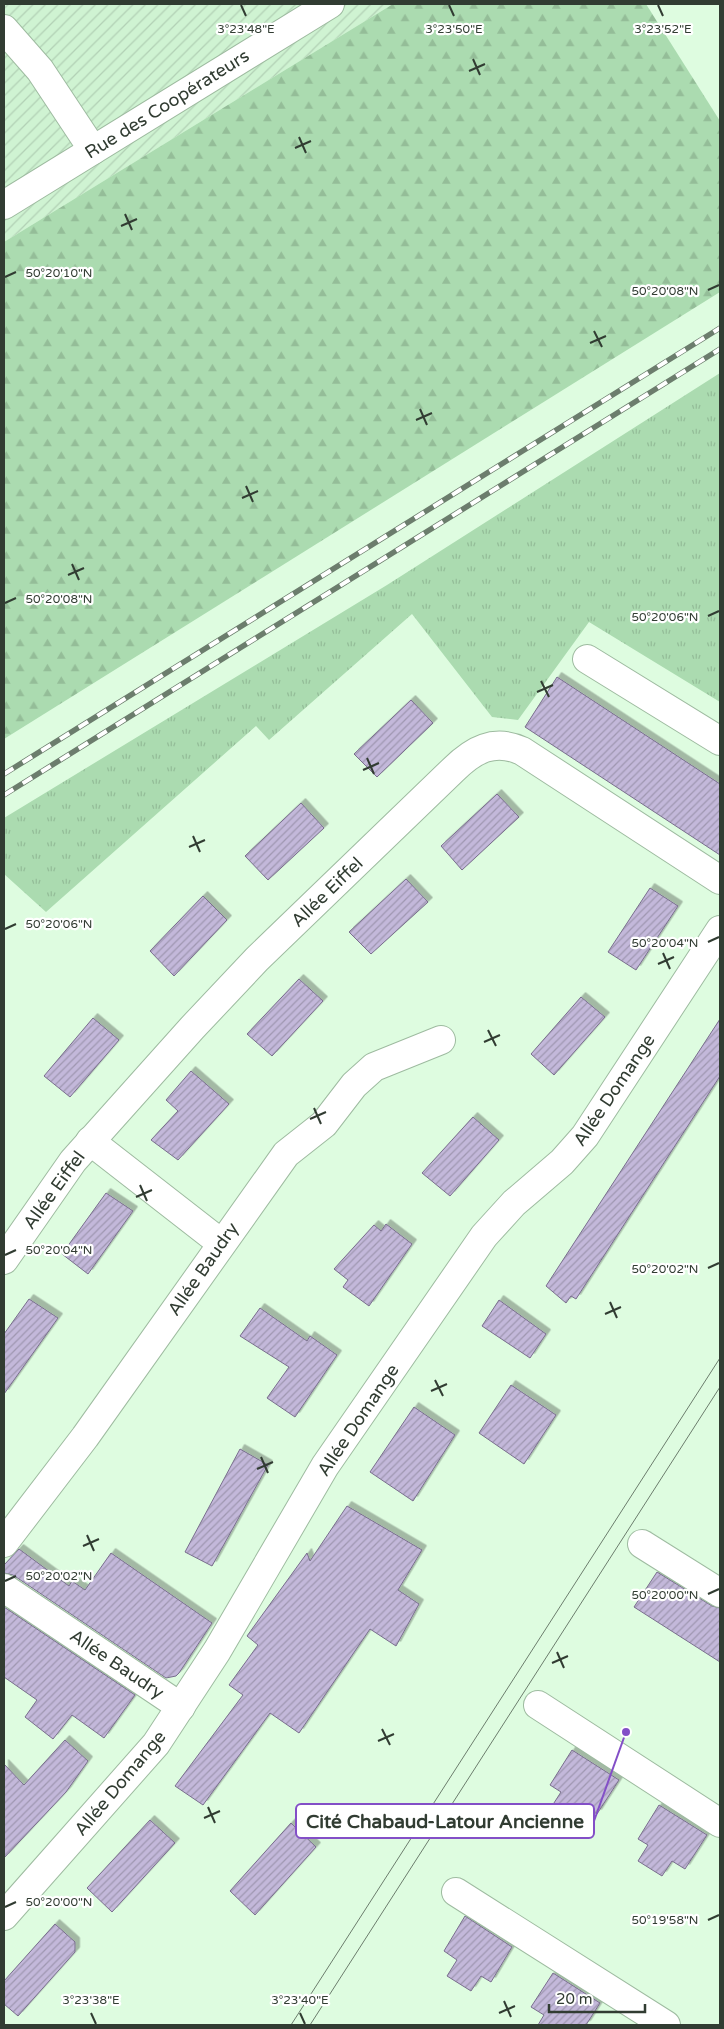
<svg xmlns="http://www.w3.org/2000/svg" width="724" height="2029" font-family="'Varela Round',sans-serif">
  <defs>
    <pattern id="industrial-furrows" width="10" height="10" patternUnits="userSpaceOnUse" patternTransform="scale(1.25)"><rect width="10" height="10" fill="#cff3d2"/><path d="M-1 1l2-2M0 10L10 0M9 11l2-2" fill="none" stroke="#b2d1b5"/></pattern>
    <pattern id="grass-tufts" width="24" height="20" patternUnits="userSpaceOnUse" patternTransform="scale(1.25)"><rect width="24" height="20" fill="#abdbb0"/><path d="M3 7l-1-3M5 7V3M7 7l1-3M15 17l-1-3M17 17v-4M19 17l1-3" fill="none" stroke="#94bd98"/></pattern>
    <pattern id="forest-firs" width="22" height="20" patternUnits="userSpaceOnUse" patternTransform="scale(1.25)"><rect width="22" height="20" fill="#abdbb0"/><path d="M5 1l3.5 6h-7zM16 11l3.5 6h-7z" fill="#94bd98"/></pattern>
    <pattern id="building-hatch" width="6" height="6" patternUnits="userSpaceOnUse" patternTransform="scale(1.25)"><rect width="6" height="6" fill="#c3b8da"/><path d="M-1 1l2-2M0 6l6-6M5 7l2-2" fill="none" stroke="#9f97b1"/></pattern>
    <filter id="shadow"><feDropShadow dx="4.5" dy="-4.5" stdDeviation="0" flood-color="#0004"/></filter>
  </defs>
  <rect width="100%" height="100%" fill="#defce0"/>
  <polygon fill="url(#industrial-furrows)" points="4,4 393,4 4,242"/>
  <polygon fill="url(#grass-tufts)" points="720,373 720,702 589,622 518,720 492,717 412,614 269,740 256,726 46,912 4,874 4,818 387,585"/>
  <polygon fill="url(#forest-firs)" points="393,4 646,4 720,121 720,292 4,739 4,242"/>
  <g fill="url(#building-hatch)" stroke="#796e8d" filter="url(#shadow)">
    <polygon points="557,677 720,784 720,855 525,727"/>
    <polygon points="411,700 433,723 377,777 354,754"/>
    <polygon points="497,794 519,817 462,870 441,846"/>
    <polygon points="301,803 324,828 268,880 245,856"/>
    <polygon points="406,879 428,902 371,954 349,932"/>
    <polygon points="650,888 678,906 636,970 608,952"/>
    <polygon points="203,896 227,920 174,976 150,951"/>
    <polygon points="299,979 323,1001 272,1056 247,1034"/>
    <polygon points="581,997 605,1017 554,1075 531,1054"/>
    <polygon points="93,1018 119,1040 70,1097 44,1076"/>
    <polygon points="720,1019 720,1076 576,1299 571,1296 566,1303 546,1286"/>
    <polygon points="191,1071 229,1104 178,1160 151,1140 178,1111 166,1100"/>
    <polygon points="473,1117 499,1140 450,1196 422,1173"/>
    <polygon points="106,1193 133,1211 88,1274 62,1254"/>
    <polygon points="386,1224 412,1244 369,1306 343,1287 348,1280 334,1269 374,1225 381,1231"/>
    <polygon points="29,1299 58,1318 4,1394 4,1334"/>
    <polygon points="499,1300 546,1334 530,1358 482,1326"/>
    <polygon points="260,1308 307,1341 310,1336 337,1355 295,1417 267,1398 289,1367 240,1336"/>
    <polygon points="511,1385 556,1415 524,1464 479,1433"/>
    <polygon points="414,1407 455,1435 413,1501 370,1472"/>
    <polygon points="240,1449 268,1465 212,1566 185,1552"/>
    <polygon points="347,1506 422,1550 398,1590 419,1604 396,1646 370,1629 299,1733 270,1713 203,1805 175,1786 243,1695 229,1685 258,1645 247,1636 307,1553 310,1561"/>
    <polygon points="19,1549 69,1586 72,1581 85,1590 111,1553 212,1623 179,1673 176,1676 166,1678 13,1575 4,1573 4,1565"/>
    <polygon points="657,1572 712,1606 720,1608 720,1662 634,1607"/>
    <polygon points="4,1607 135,1695 104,1738 72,1715 53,1739 25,1717 37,1700 4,1677"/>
    <polygon points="65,1740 88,1761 66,1792 4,1858 4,1764 24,1785"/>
    <polygon points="572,1750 619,1780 597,1814 586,1807 576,1821 552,1806 561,1792 550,1785"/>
    <polygon points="659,1805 707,1835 685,1869 672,1861 662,1876 638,1861 648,1845 638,1839"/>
    <polygon points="150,1820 175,1843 112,1912 87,1888"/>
    <polygon points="291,1823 316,1847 255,1915 230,1891"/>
    <polygon points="465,1916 512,1947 491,1982 481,1976 471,1991 447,1976 457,1960 444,1951"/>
    <polygon points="55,1924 75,1942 75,1952 18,2016 4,2004 4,1981"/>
    <polygon points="553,1973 600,2003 586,2025 538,2025 544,2015 531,2007"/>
  </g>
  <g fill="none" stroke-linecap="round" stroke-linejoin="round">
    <defs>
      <g id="minor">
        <polyline points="4,29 40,70 93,150"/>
        <polyline points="4,205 330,4"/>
        <polyline points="587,659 720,741"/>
        <polyline points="90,1141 221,1243"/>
        <path d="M 4,1260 L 73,1161 L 192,1028 L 257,959 L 453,770 C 473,750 494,738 522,751 L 720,880"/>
        <polyline points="4,1543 85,1437 286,1154 324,1124 354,1085 374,1067 441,1040"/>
        <polyline points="642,1544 720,1593"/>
        <polyline points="4,1588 181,1707"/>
        <polyline points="538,1705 720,1823"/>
        <polyline points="456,1892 666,2025"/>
        <polyline points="4,1916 156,1744 217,1651 325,1466 484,1236 514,1203 562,1162 585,1136 720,930"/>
      </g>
    </defs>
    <use href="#minor" stroke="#9ebba0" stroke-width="30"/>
    <use href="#minor" stroke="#fff" stroke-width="28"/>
    <g stroke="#6c7d6d" stroke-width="1">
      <polyline points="291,2025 720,1358"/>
      <polyline points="310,2025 720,1387"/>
    </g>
    <defs>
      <g id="rail">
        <polyline points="4,774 720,328"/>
        <polyline points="4,795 720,349"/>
      </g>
    </defs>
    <use href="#rail" stroke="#6c7d6d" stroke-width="5.5"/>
    <use href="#rail" stroke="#fff" stroke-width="4" stroke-dasharray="11" stroke-linecap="butt"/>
  </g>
  <path fill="none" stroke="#313c32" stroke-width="2" d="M 241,5 L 246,16M 449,5 L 454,16M 658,5 L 663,16M 473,59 L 480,75M 469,71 L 485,64M 299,137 L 306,153M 295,148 L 311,141M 125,214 L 132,230M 121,226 L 137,219M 5,277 L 16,272M 708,290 L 719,285M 594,331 L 602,347M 590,343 L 606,336M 420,409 L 427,425M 416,420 L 432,413M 246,486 L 253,502M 242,498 L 258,491M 72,564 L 79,580M 68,575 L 84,568M 5,603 L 16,598M 708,616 L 719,611M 541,681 L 549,697M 537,692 L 553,685M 367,758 L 374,774M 363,770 L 379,763M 193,836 L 200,852M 189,847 L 205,840M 5,929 L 16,924M 708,942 L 719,937M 663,953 L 670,969M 658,964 L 674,957M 488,1030 L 496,1046M 484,1042 L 500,1035M 314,1108 L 321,1124M 310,1119 L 326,1112M 140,1185 L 147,1201M 136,1197 L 152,1190M 5,1255 L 16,1250M 708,1268 L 719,1263M 610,1302 L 617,1318M 605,1314 L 621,1307M 435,1380 L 443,1396M 431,1391 L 447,1384M 261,1457 L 268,1473M 257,1469 L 273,1462M 87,1535 L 94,1551M 83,1546 L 99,1539M 5,1581 L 16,1576M 708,1594 L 719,1589M 557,1652 L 564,1668M 552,1663 L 568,1656M 382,1729 L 390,1745M 378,1741 L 394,1734M 208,1807 L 215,1823M 204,1818 L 220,1811M 5,1907 L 16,1902M 708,1920 L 719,1915M 504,2001 L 511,2017M 91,2013 L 96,2024M 300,2013 L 305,2024M 499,2013 L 515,2006"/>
  <g text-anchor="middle" stroke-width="4.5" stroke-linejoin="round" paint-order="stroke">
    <g font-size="18" fill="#313c32" stroke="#fff">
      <text transform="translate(167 104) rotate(-32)" y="6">Rue des Coopérateurs</text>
      <text transform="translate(327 892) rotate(-44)" y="6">Allée Eiffel</text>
      <text transform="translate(614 1090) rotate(-56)" y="6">Allée Domange</text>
      <text transform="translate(54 1190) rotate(-54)" y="6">Allée Eiffel</text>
      <text transform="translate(203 1269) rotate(-55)" y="6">Allée Baudry</text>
      <text transform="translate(358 1420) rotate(-56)" y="6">Allée Domange</text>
      <text transform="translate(117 1664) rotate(34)" y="6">Allée Baudry</text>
      <text transform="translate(120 1783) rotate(-50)" y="6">Allée Domange</text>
    </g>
  </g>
  <g font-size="12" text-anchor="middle" fill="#313c32" stroke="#fff" stroke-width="4.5" stroke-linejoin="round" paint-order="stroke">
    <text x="246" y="33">3°23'48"E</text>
    <text x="663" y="33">3°23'52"E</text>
    <text x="454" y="33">3°23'50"E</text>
    <text x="59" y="277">50°20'10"N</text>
    <text x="665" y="295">50°20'08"N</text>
    <text x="59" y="603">50°20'08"N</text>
    <text x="665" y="621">50°20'06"N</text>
    <text x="59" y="928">50°20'06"N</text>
    <text x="665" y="947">50°20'04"N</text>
    <text x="59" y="1254">50°20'04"N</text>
    <text x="665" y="1273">50°20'02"N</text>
    <text x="59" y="1580">50°20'02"N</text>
    <text x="665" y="1599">50°20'00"N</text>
    <text x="59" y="1906">50°20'00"N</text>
    <text x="665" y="1924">50°19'58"N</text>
    <text x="91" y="2004">3°23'38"E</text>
    <text x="300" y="2004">3°23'40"E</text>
  </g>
  <path fill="none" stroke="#834fc7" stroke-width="2" d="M626 1732L594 1821"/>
  <circle fill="#834fc7" stroke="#fff" stroke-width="2" cx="626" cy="1732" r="5"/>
  <rect fill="#fff" stroke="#834fc7" stroke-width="2" x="296" y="1804" width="298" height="34" rx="5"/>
  <g font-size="19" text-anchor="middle" font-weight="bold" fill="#313c32">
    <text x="445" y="1828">Cité Chabaud-Latour Ancienne</text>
  </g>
  <rect width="724" height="2029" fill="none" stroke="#313c32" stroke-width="10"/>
  <path d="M549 2004v8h96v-8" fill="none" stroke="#313c32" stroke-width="2.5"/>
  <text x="556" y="2004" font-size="15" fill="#313c32" stroke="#ffffff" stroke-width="4" paint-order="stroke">20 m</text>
</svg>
